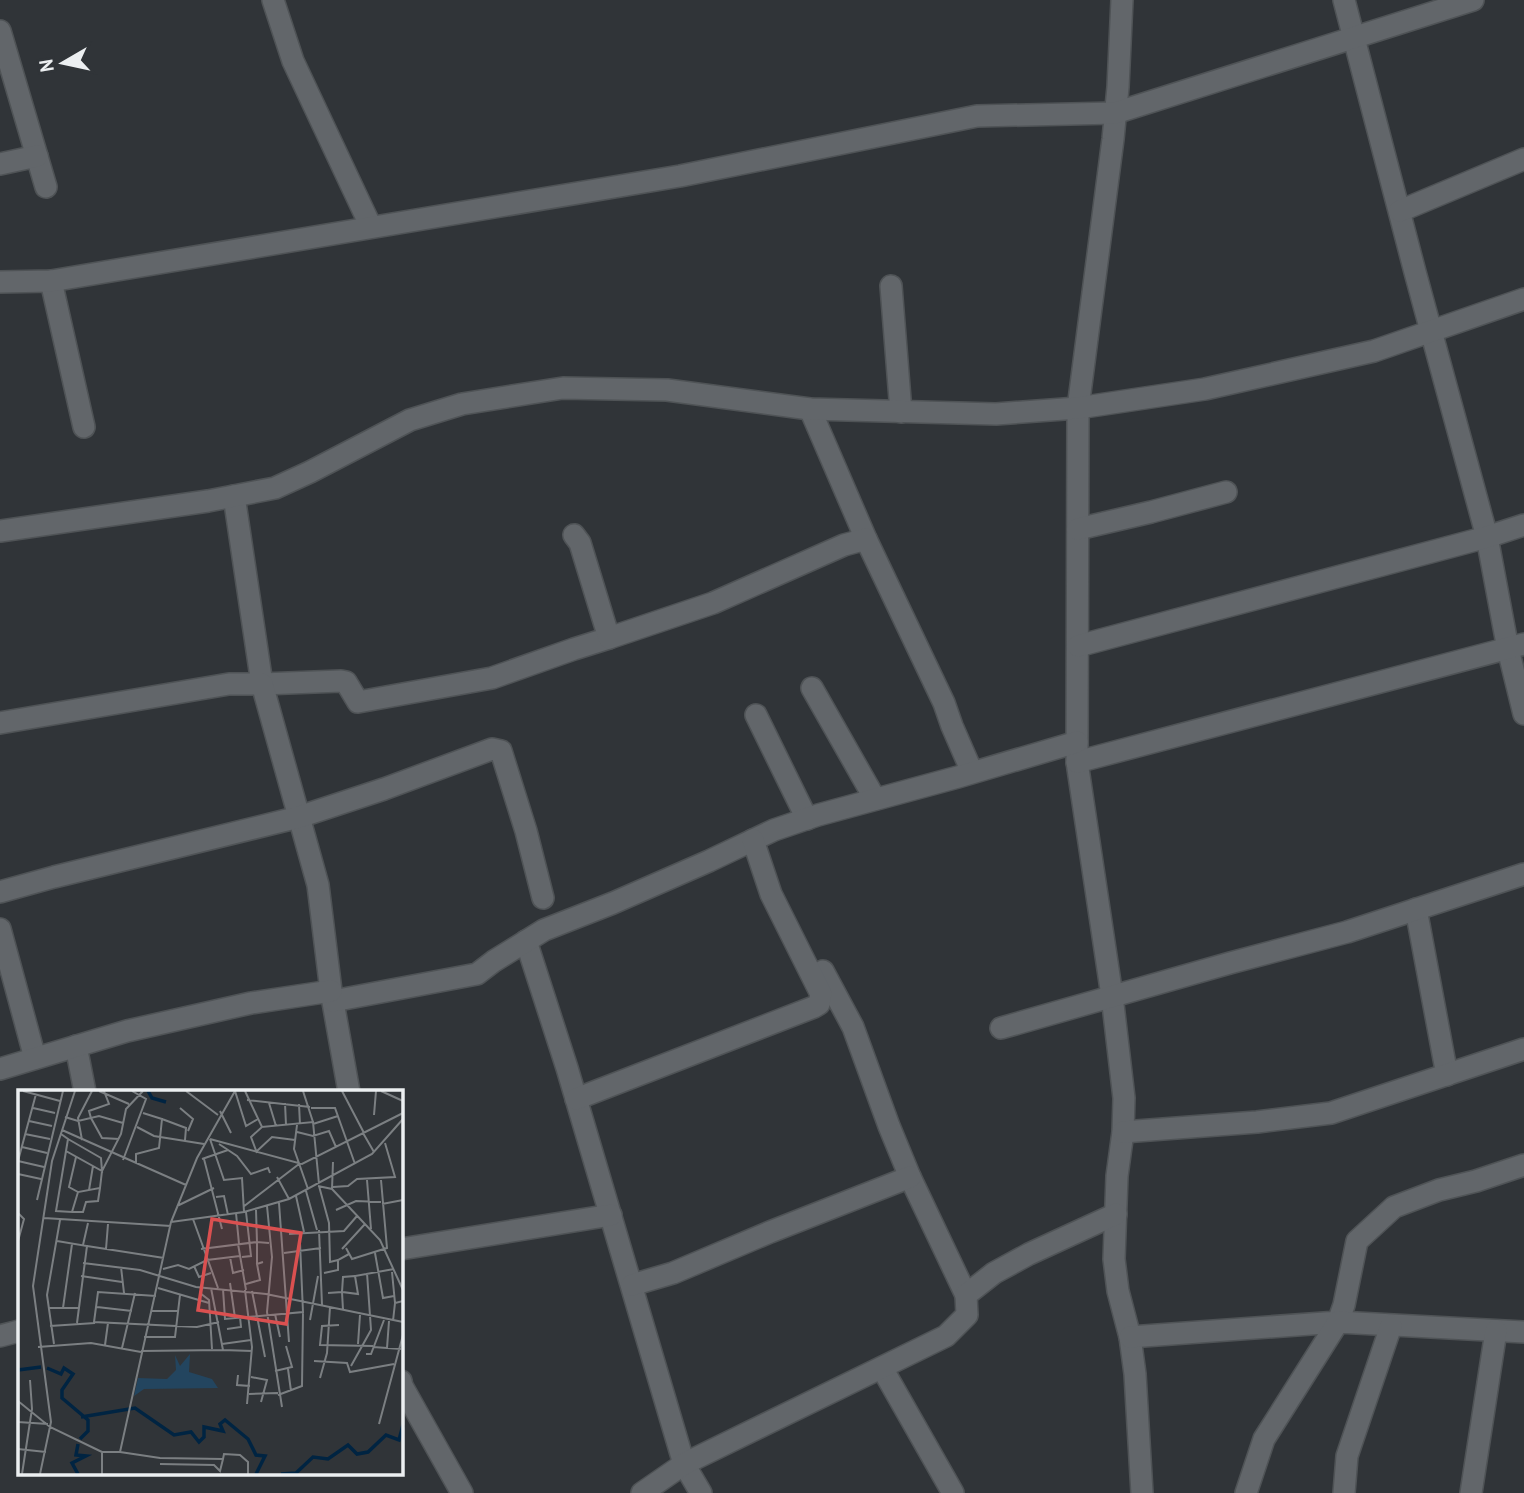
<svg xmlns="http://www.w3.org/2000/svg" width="1524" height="1493" font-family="'PT Sans',sans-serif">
  <rect width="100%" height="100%" fill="#303438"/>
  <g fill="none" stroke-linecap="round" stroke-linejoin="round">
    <defs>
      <g id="street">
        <polyline points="273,0 293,61 371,227"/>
        <polyline points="1122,0 1118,87 1113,139 1078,408 1077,762 1112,996 1124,1098 1123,1132 1117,1176 1114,1259 1118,1291 1130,1337 1135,1374 1142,1493"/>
        <polyline points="1344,0 1415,272 1487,537 1508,649 1524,714"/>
        <polyline points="0,31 46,187"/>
        <polyline points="0,164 37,156"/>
        <polyline points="1400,211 1524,159"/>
        <polyline points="51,281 84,427"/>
        <polyline points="0,282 51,281 680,176 977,116 1115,113 1473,0"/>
        <polyline points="891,286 901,412"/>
        <polyline points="810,409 866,539"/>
        <polyline points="234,496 262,684 341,681 346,682 358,702 492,678 574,649 609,638"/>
        <polyline points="1078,529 1151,512 1226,492"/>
        <polyline points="0,531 208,501 275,488 310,472 410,420 462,404 563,388 667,390 810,409 996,414 1078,408 1205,389 1374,351 1524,299"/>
        <polyline points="574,535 580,543 609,638 713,603 844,545 866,539 944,703 952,726 972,772"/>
        <polyline points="1078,646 1487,537 1524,525"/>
        <polyline points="812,688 875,799"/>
        <polyline points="756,715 807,819"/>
        <polyline points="0,723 229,684 262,684 318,885 331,991 349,1092"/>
        <polyline points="1077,762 1524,644"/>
        <polyline points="0,892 54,877 299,817 384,789 492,749 501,751 526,831 543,898"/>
        <polyline points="1416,909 1447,1075"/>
        <polyline points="0,929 35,1058"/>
        <polyline points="526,941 567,1068 684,1464 701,1493"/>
        <polyline points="823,971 853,1027 889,1126 910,1177 966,1295"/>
        <polyline points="333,1001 477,974 494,961 544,930 613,903 709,861 774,830 818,815 958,777 1077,742"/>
        <polyline points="1001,1028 1230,963 1347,932 1524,874"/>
        <polyline points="76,1046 85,1092"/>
        <polyline points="0,1069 127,1031 251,1003 331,991"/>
        <polyline points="576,1099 814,1007 819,1004 821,994 771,894 753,840"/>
        <polyline points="1123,1132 1257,1122 1331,1113 1524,1049"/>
        <polyline points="401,1249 611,1215"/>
        <polyline points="632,1285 673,1273 770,1232 910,1177"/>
        <polyline points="0,1336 19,1331"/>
        <polyline points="1130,1337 1338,1322 1344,1305 1357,1241 1394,1207 1439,1190 1476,1181 1524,1165"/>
        <polyline points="882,1368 953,1493"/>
        <polyline points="401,1381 402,1386 462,1493"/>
        <polyline points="642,1493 684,1464 946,1336 967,1315 966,1295 994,1273 1029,1254 1116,1214"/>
        <polyline points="1246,1493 1264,1439 1338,1322 1524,1332"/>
        <polyline points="1344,1493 1347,1456 1391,1326"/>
        <polyline points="1471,1493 1496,1331"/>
      </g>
    </defs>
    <use href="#street" stroke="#4f5356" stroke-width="24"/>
    <use href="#street" stroke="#62666a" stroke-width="21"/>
  </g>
  <g transform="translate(18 1090)">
    <rect width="385" height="385" fill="#303438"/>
    <path d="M 172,264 L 171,282 L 194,289 L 200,298 L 126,299 L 116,306 L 120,288 L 149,289 L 158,280 L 157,265 L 162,276 Z" fill="#23455f"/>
    <path fill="none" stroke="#002442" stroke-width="3.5" d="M 130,1 L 134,8 L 148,12M 29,278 L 43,284 L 46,278 L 55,284 L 44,300 L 44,308 L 70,330 L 70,341 L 62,349M 0,280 L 23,277M 63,327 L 117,318 L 156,345 L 173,342 L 181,352 L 186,347 L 186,337 L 205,341 L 202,334 L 207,330 L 230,349 L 238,365 L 247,366 L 238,384M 60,384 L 54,373 L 68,366 L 58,365 L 60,354M 263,384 L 278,383 L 295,367 L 310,369 L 330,355 L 339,364 L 350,362 L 368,345 L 381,350 L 385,335"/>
    <path fill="none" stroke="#7b7f82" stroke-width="2" d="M 5,1 L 42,11M 81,1 L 111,14M 86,1 L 91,14 L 71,21 L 73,28 L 84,48 L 101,49M 168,1 L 200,25M 217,1 L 228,36 L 240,29M 227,1 L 244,37 L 295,32 L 301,94M 285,1 L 295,32M 324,1 L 346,43M 363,1 L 385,11M 229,10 L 292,17M 251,13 L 258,36M 267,13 L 268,35M 281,14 L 282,35M 15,18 L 37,23M 162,18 L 175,29 L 170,41M 293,18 L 317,18 L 337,74M 202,21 L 213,43M 356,25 L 358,1M 47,27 L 60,31 L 81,26 L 105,33M 144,29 L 168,38 L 167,50M 11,31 L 34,36M 295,34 L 320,26M 279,35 L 276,59 L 290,99M 119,37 L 136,46 L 186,54M 44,40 L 168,95M 279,42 L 295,46 L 311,41 L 318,57M 345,43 L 356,62M 7,44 L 32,49M 43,44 L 50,49 L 48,61 L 84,81 L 83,68 L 50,49M 192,49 L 284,74 L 385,23M 192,49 L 206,90 L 224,88 L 226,122M 64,50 L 60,28 L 74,1M 201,54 L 219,66 L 233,84 L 250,78 L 252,83M 4,57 L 29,63M 48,61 L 38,121 L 54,122 L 60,102 L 82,98 L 84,81 L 103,44 L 108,19 L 125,1M 239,61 L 254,47 L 277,50M 239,63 L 233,47 L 244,37M 58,67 L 51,97 L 60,102M 184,69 L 210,60M 186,69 L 204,139M 105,70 L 128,9 L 114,1M 0,71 L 18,4M 0,71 L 26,77M 118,74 L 118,64 L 141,58 L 144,29 L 125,23M 0,84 L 23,89M 259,87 L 271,109M 349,90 L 353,139M 300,96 L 314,99 L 362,150 L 385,200M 301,96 L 311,133 L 312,172 L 320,170M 315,97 L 330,96 L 339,89 L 377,87 L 367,53M 314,99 L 315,72M 71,100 L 75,76M 288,101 L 299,140M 278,106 L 286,142M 198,107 L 206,106 L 210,125M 19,110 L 45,1M 261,113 L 271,252M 364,114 L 385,110M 159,116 L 196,98M 249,116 L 254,167 L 249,222 L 264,317M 225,117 L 281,74M 318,120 L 338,111 L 363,112M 54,122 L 65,122 L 68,112 L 80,111 L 82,98M 0,123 L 6,129 L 0,151M 218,123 L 221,154M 26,128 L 153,136M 175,129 L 200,198M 153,132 L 226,122 L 271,109 L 354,64 L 385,29M 301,140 L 304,215M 271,144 L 326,141 L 339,126M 39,151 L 69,156 L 59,233M 220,154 L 228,200M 65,155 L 70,133M 69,156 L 146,168M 328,158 L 334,169 L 369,158 L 363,90M 88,159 L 90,134M 183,159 L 239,152 L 238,120M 324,159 L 347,134M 266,163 L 303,158M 357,163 L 365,208 L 376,206M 0,167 L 0,194M 212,167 L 215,183 L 226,180M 224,167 L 233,166 L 228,122M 65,173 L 122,180 L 178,197 L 248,204 L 385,232M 239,174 L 239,152 L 251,153M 176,176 L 181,187 L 193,183M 103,177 L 106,203M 145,179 L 160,175 L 171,179 L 189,170 L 222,166M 374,182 L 377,213M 306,183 L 320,180 L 320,170 L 331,164M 63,186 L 104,192M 212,193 L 217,228M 228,194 L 242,190 L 239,174 L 245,172M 140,198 L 191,213M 193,198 L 205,260 L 234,261M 205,199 L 207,229 L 285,222 L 282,153M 227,200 L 234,257 L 229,314M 234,201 L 247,267M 182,203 L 191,210 L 194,259M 310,203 L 324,202 L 325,187 L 337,186M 138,206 L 80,202 L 76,232 L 179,237 L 201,232M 79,217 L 114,221M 30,218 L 60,218M 45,218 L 54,154M 325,220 L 324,202 L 340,204 L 337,186 L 376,179M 133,221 L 160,221M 257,224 L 262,247M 292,230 L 300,186M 375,231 L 377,213 L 385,211M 321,235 L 304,236 L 302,255 L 355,256M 32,236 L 77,233M 209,239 L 223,237 L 222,227M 126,247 L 157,247 L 162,205M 36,254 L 29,205 L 42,130M 204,254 L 233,250M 340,254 L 342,225M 87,255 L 90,233M 20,257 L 73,253 L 123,262M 355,257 L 383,259M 104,258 L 117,203M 369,258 L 371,231M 123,261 L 205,260M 348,264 L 353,264 L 366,230M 296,271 L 329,273 L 332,282 L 376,274M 333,276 L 353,240 L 349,183M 270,279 L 273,301M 257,281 L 274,277 L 268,256M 220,285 L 219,295 L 232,296M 233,287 L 249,290 L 243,312M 302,288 L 309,263 L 312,217M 231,304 L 260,303M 260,305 L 284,296 L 285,222M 0,311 L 32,337 L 84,362M 0,332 L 30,334M 0,332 L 1,311M 361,334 L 385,245M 0,359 L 28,362M 102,362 L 142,368 L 205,369 L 206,364 L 222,365 L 230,372 L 230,384M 142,374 L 196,375 L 202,381 L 205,369M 4,384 L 14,319 L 12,290M 22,384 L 33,332 L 15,196 L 34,71 L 57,1M 84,384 L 84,362 L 102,362 L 153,132 L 179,68 L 217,1"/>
    <path fill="#da5050" fill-opacity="0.15" stroke="#da5050" stroke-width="3.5" d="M 194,129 L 283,143 L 268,234 L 180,220 Z"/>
    <rect width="385" height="385" fill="none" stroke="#eceff1" stroke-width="3.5"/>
  </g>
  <g transform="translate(63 63) rotate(261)" stroke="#303438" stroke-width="5" paint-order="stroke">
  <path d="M0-5L12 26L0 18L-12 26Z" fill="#eceff1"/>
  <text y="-10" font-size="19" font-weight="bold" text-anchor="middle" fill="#eceff1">N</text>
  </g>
</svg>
